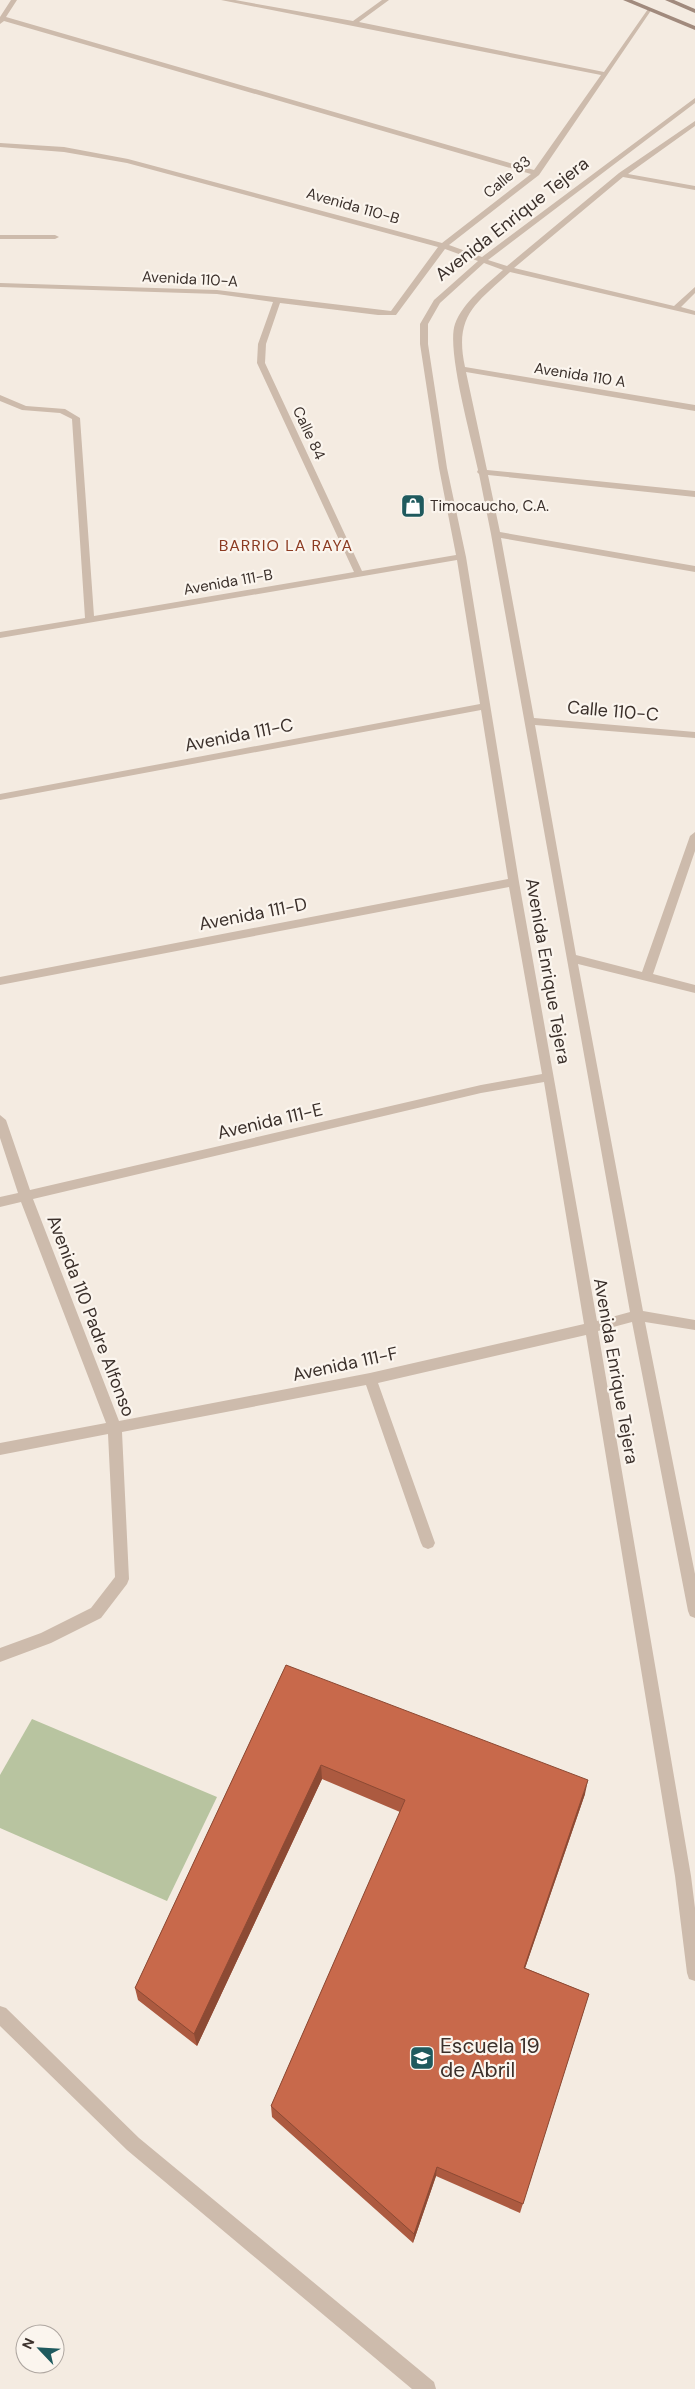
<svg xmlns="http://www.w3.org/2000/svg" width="695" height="2389" font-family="'DM Sans',sans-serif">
  <rect width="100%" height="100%" fill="#f4ebe1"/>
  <polygon fill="#b8c4a0" points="32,1719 217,1797 167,1901 0,1828 0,1775"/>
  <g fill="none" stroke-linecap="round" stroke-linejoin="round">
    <g fill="#cdbbac" fill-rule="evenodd">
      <path d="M 11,0 L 17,0 L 6,17 L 534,170 L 601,75 L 221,0 L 235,0 L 353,21 L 382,0 L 389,0 L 359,22 L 604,72 L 648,9 L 652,9 L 539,175 L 449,245 L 482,257 L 695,98 L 695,103 L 488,260 L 507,266 L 619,173 L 695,121 L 695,126 L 628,174 L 695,186 L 695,190 L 623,177 L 514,268 L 674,306 L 695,287 L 695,293 L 681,307 L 695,311 L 695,315 L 510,272 C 475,304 454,316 465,367 L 695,405 L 695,411 L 466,372 L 487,470 L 695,491 L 695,497 L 488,475 L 500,532 L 695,566 L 695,572 L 501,538 L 534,718 L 695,732 L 695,738 L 535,725 L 576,955 L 642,972 L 690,836 L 695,832 L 695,851 L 653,974 L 695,985 L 695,993 L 578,964 L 643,1311 L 695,1320 L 695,1330 L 645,1322 L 695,1574 L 695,1618 L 690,1616 L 688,1611 L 632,1322 L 598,1331 L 691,1876 L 695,1908 L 695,1981 L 689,1979 L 687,1973 L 675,1876 L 586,1335 L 378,1383 L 435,1543 L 433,1547 L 428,1549 L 423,1547 L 421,1543 L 366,1385 L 122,1432 L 129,1579 L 127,1584 L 101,1618 L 51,1643 L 0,1662 L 0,1648 L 41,1633 L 91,1608 L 115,1577 L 108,1434 L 0,1455 L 0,1443 L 106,1423 L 21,1202 L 0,1207 L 0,1197 L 18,1193 L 0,1138 L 0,1115 L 6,1120 L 30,1190 L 481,1085 L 542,1074 L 509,887 L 0,985 L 0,977 L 508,879 L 481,710 L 0,800 L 0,794 L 480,704 L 457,560 L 0,638 L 0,632 L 85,618 L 72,419 L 60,413 L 22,410 L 0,401 L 0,395 L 26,406 L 65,409 L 80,418 L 94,616 L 354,572 L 257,363 L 258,344 L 273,302 L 217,294 L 0,287 L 0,283 L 217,290 L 391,311 L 438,247 L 127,163 L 64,152 L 0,147 L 0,143 L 64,147 L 128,159 L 442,243 L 531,174 L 4,21 L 0,24 L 0,17 ZM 445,249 L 478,261 L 434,300 L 420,324 L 420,344 L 439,468 L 456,555 L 362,571 L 265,363 L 266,344 L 280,303 L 378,315 L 396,315 ZM 484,263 L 503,270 C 486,285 463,302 455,324 C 446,349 472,440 478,470 L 477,472 L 479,474 L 491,534 L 630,1312 L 597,1321 L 519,882 L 466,557 L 447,468 L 428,344 L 428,324 L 440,303 ZM 544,1082 L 584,1324 L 370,1373 L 119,1421 L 33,1199 L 481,1093 Z"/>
      <polygon points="0,235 55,235 59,237 55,239 0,239"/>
      <polygon points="0,2006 6,2008 139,2138 434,2382 436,2389 412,2389 127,2150 0,2026"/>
    </g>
    <g fill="#a18a7d" fill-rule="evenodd">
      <polygon points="623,0 632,0 695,26 695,30"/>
      <polygon points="665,0 674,0 695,9 695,13"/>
    </g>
  </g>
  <polygon fill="#ac5a40" points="286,1665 585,1794 525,1968 589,1994 520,2213 436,2176 413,2243 272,2117 271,2106 400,1812 322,1779 197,2046 138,2000 135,1988"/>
  <g fill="#8c4a34">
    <polygon points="321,1765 322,1779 197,2046 194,2034"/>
    <polygon points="588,1780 585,1794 521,1980 524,1968"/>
    <polygon points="437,2167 436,2176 413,2243 414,2234"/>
  </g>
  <polygon fill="#c8694b" stroke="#8c4a34" points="286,1665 588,1780 524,1968 589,1994 523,2204 437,2167 414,2234 271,2106 405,1800 321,1765 194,2034 135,1988"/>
  <defs>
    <symbol id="shop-square" viewBox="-11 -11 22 22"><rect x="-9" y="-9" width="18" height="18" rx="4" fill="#1f5a5e" stroke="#fbf5ee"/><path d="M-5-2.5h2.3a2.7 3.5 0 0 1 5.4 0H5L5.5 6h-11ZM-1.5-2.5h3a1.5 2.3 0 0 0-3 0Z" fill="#fff"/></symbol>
    <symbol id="school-square" viewBox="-11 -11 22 22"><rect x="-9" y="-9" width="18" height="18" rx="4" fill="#1f5a5e" stroke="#fbf5ee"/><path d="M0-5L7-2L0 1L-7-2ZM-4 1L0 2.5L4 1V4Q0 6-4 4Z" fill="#fff"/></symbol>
  </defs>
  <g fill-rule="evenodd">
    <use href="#shop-square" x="399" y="492" width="28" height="28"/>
    <use href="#school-square" x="408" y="2044" width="28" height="28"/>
  </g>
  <g text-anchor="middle" stroke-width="4.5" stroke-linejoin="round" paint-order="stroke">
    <g font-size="15" fill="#3b302b" stroke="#fbf5ee">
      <text transform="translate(507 177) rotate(-40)" y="5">Calle 83</text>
      <text transform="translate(353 206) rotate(16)" y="5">Avenida 110-B</text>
      <text transform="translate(190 279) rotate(3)" y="5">Avenida 110-A</text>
      <text transform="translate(580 375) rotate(9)" y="5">Avenida 110 A</text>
      <text transform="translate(309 433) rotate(65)" y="5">Calle 84</text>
      <text transform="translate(228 582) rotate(-10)" y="5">Avenida 111-B</text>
    </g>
    <g font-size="15" fill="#3b302b" stroke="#fbf5ee" text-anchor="start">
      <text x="430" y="511">Timocaucho, C.A.</text>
    </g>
    <g font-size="16" letter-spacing="1" fill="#8c3b22" stroke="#fbf5ee">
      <text x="286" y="551">BARRIO LA RAYA</text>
    </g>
    <g font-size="18" fill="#3b302b" stroke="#fbf5ee">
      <text transform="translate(512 219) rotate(-38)" y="6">Avenida Enrique Tejera</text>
      <text transform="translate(613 711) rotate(5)" y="6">Calle 110-C</text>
      <text transform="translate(239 735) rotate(-11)" y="6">Avenida 111-C</text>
      <text transform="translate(253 914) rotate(-11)" y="6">Avenida 111-D</text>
      <text transform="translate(548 971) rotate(80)" y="6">Avenida Enrique Tejera</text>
      <text transform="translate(270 1121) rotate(-13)" y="6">Avenida 111-E</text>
      <text transform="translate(91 1316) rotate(69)" y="6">Avenida 110 Padre Alfonso</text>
      <text transform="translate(345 1364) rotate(-12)" y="6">Avenida 111-F</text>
      <text transform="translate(616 1371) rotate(80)" y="6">Avenida Enrique Tejera</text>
    </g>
    <g font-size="21" fill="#3b302b" stroke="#fbf5ee" text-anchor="start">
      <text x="440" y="2053">Escuela 19<tspan x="440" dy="24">de Abril</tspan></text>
    </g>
  </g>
  <g transform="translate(40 2349) rotate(295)"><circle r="24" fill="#fbf5ee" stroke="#aea6a0"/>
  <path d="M0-4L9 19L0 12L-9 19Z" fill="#1f5a5e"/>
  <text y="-8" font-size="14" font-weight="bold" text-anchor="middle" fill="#3b302b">N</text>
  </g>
</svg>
